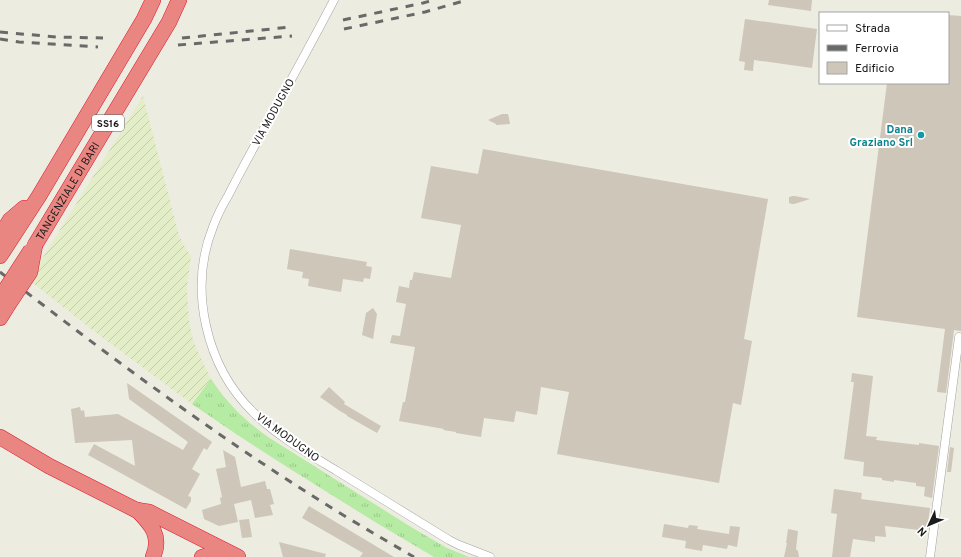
<svg xmlns="http://www.w3.org/2000/svg" width="961" height="557" font-family="Overpass,sans-serif">
  <defs>
    <pattern id="farmland-furrows" width="10" height="10" patternUnits="userSpaceOnUse"><rect width="10" height="10" fill="#e3eec9"/><path d="M-1 1l2-2M0 10L10 0M9 11l2-2" fill="none" stroke="#c2ccac"/></pattern>
    <pattern id="grass-tufts" width="24" height="20" patternUnits="userSpaceOnUse"><rect width="24" height="20" fill="#b5eba2"/><path d="M3 7l-1-3M5 7V3M7 7l1-3M15 17l-1-3M17 17v-4M19 17l1-3" fill="none" stroke="#9bc98b"/></pattern>
  </defs>
  <rect width="100%" height="100%" fill="#edece0"/>
  <polygon fill="url(#farmland-furrows)" points="143,96 179,236 185,247 191,256 188,279 187,292 189,320 192,336 197,350 211,379 192,404 95,332 29,280"/>
  <path fill="url(#grass-tufts)" d="M 211,379 C 218,389 225,399 234,408 C 244,419 256,428 268,437 L 411,527 L 447,548 L 469,557 L 434,557 L 375,522 L 287,467 L 236,434 L 192,404 Z"/>
  <g fill="#cdc6b9">
    <polygon points="769,0 812,0 811,11 768,5"/>
    <polygon points="948,15 961,16 961,331 954,330 946,393 937,392 945,329 857,317 887,83 948,83"/>
    <polygon points="745,19 817,29 812,68 754,60 753,71 744,70 745,62 739,61"/>
    <polygon points="502,114 508,114 509,118 510,124 496,125 496,124 488,120"/>
    <polygon points="483,149 768,199 744,339 752,341 741,405 733,403 719,483 557,454 569,392 541,387 537,415 516,411 514,422 484,418 481,437 456,433 456,432 443,430 444,429 399,421 403,402 405,402 415,347 390,343 392,335 400,336 406,304 396,302 399,286 409,288 410,280 412,280 414,272 451,278 461,225 421,218 431,166 478,174"/>
    <polygon points="793,196 795,196 810,199 794,204 792,204 789,203 789,197"/>
    <polygon points="290,249 367,262 366,266 372,267 370,279 364,278 363,282 343,279 341,292 308,286 309,279 302,278 303,272 287,269"/>
    <polygon points="373,308 377,314 373,339 362,335 366,313"/>
    <polygon points="852,373 873,376 866,436 877,437 876,440 919,445 919,443 939,446 932,498 924,496 925,487 916,486 916,483 894,480 894,482 882,480 882,478 863,476 864,462 844,459 854,382 851,382"/>
    <polygon points="127,383 212,442 207,450 204,448 192,469 200,474 188,496 191,497 191,501 186,509 88,455 94,444 135,466 132,440 75,443 71,409 80,407 81,411 84,410 85,417 118,414 183,450 188,442 129,399"/>
    <polygon points="329,387 345,402 344,404 381,426 377,433 347,416 347,415 340,411 320,397"/>
    <polygon points="950,447 954,448 951,472 947,472"/>
    <polygon points="223,450 235,457 241,487 265,481 267,489 270,489 274,504 270,505 273,515 255,518 251,500 234,504 238,522 219,526 204,519 202,510 221,504 220,498 222,497 216,469 226,467"/>
    <polygon points="834,489 862,493 861,499 930,508 927,531 885,526 886,537 875,536 875,542 853,539 850,557 832,557 837,514 831,513"/>
    <polygon points="309,506 394,557 360,557 363,553 302,518"/>
    <polygon points="249,519 252,537 242,538 239,520"/>
    <polygon points="664,524 688,528 689,525 698,526 697,529 729,534 730,526 740,527 737,547 728,545 727,549 703,545 702,551 685,548 686,541 662,537"/>
    <polygon points="788,529 798,531 796,549 798,551 799,557 784,557 787,543 786,543"/>
    <polygon points="279,542 326,554 325,557 283,557"/>
  </g>
  <g fill="none" stroke-linecap="round" stroke-linejoin="round">
    <defs>
      <g id="street">
        <path d="M 334,0 C 312,42 289,84 266,125 C 253,149 240,172 228,196 C 222,206 217,216 213,227 C 188,289 206,367 254,413 C 277,436 309,454 337,471 C 374,494 412,517 449,540 L 459,545 L 490,557"/>
        <polyline points="930,557 959,337"/>
      </g>
      <g id="highway">
        <polyline points="0,236 10,220 24,208"/>
        <path id="s1" d="M 35,245 L 169,22 L 179,0"/>
        <polyline points="0,256 39,196 144,19 153,0"/>
        <polyline points="0,318 8,305"/>
        <polyline points="0,437 49,466 136,510 149,512 238,557"/>
        <path d="M 137,510 C 151,524 162,536 153,557"/>
        <path d="M 202,557 C 208,555 215,554 222,557"/>
      </g>
    </defs>
    <use href="#street" stroke="#a2a2a2" stroke-width="9"/>
    <use href="#highway" stroke="#de1a32" stroke-width="16"/>
    <use href="#street" stroke="#fff" stroke-width="8"/>
    <use href="#highway" stroke="#ea8682" stroke-width="15"/>
    <g stroke="#696969" stroke-width="3" stroke-dasharray="8 8" stroke-linecap="butt">
      <polyline points="343,20 423,3 434,0"/>
      <polyline points="344,29 425,12 467,0"/>
      <polyline points="0,32 56,37 103,38"/>
      <polyline points="182,38 291,27"/>
      <polyline points="0,39 19,42 98,47"/>
      <polyline points="178,45 292,36"/>
      <path d="M 0,272 C 100,349 201,425 308,493 C 342,515 378,536 414,557"/>
    </g>
    <defs>
      <g id="highway-bridge">
        <polyline points="0,298 31,250"/>
        <polyline points="8,305 30,272 35,245"/>
      </g>
    </defs>
    <use href="#highway-bridge" stroke="#de1a32" stroke-width="16" stroke-linecap="butt"/>
    <use href="#highway-bridge" stroke="#ea8682" stroke-width="15"/>
  </g>
  <circle fill="#0f9aa8" stroke="#fff" stroke-width="1.5" cx="921" cy="135" r="4"/>
  <g text-anchor="middle" stroke-width="4" stroke-linejoin="round" paint-order="stroke">
    <rect fill="#fff" stroke="#5f5f5f" stroke-width="1" x="92" y="115" width="32" height="16" rx="3"/>
    <g font-size="10" font-weight="bold" fill="#1b1b1b">
      <text x="108" y="127">SS16</text>
    </g>
    <g font-size="11" fill="#1b1b1b" stroke="#fff">
      <text transform="translate(273 112) rotate(-61)" y="4">VIA MODUGNO</text>
      <text dy="4" stroke="none"><textPath href="#s1" startOffset="63">TANGENZIALE DI BARI</textPath></text>
      <text transform="translate(288 437) rotate(36)" y="4">VIA MODUGNO</text>
    </g>
    <g font-size="11" font-weight="bold" fill="#0d838f" stroke="#fff" text-anchor="end">
      <text x="913" y="133">Dana<tspan x="913" dy="13">Graziano Srl</tspan></text>
    </g>
  </g>
  <rect x="819" y="12" width="130" height="72" fill="#ffffff" stroke="#a4a4a4"/>
  <rect x="827" y="25" width="20" height="6" fill="#ffffff" stroke="#a4a4a4"/>
  <text x="855" y="32" font-size="12" fill="#1b1b1b">Strada</text>
  <rect x="827" y="45" width="20" height="6" fill="#696969" stroke="#a4a4a4"/>
  <text x="855" y="52" font-size="12" fill="#1b1b1b">Ferrovia</text>
  <rect x="827" y="62" width="20" height="12" fill="#cdc6b9" stroke="#a4a4a4"/>
  <text x="855" y="72" font-size="12" fill="#1b1b1b">Edificio</text>
  <g transform="translate(929 525) rotate(226)" stroke="#ffffff" stroke-width="3" paint-order="stroke">
  <path d="M0-3L7 15L0 10L-7 15Z" fill="#1b1b1b"/>
  <text y="-6" font-size="11" font-weight="bold" text-anchor="middle" fill="#1b1b1b">N</text>
  </g>
</svg>
